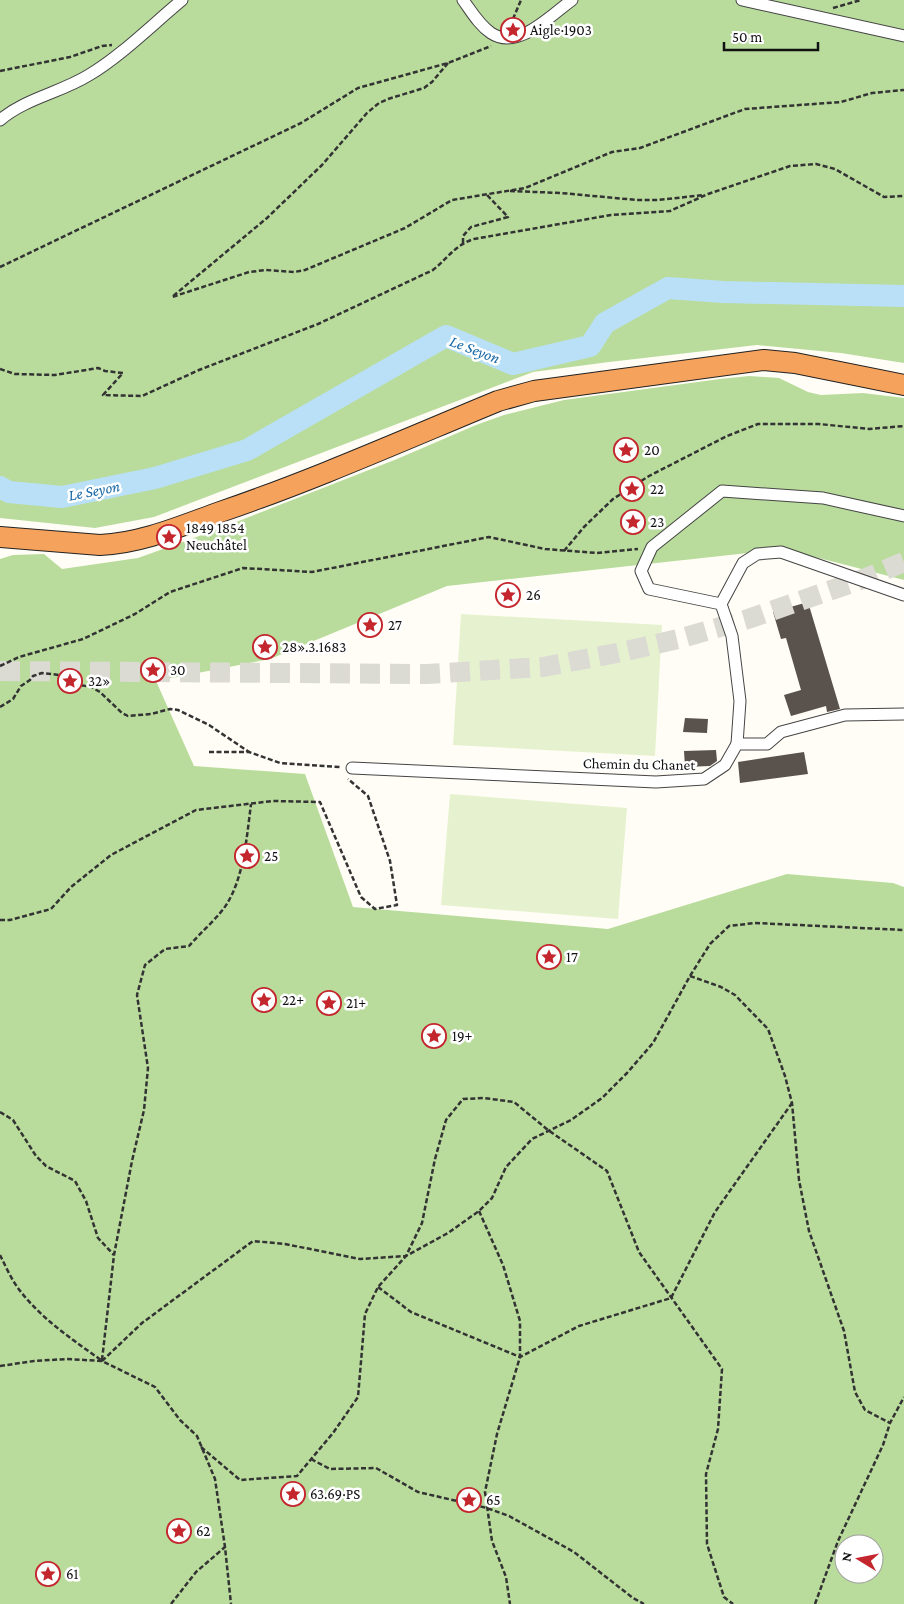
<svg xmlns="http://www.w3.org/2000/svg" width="904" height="1604" font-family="'Crimson Pro',serif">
  <rect width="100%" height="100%" fill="#fffdf5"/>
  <g fill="#b9dc9c" fill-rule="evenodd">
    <polygon points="0,0 904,0 904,363 841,353 757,345 609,362 533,372 154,517 95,528 0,518"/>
    <path d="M 749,376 L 779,378 L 808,392 L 821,395 L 863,393 L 904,398 L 904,580 L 784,549 L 447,586 L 270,659 L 156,681 L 194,766 L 305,774 L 353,907 L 608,929 L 787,874 L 893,883 L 904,887 L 904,1604 L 0,1604 L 0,559 L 13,555 L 44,554 L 62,569 L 138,558 L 213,531 L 397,459 L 476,425 L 504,415 L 564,400 L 720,379 ZM 844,1544 L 874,1544 L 874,1574 L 844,1574 Z"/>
  </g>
  <g fill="#e6f2cf">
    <polygon points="461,614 662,625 655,756 453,745"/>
    <polygon points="450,794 627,808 618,919 441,905"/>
  </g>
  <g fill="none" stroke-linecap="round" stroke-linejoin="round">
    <polyline stroke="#b9e0f7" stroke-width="22" points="0,487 9,492 62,497 155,478 247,450 446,336 513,364 590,346 605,323 668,288 723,292 904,296"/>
  </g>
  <g fill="#5a524d">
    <polygon points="808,602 840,709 827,712 826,706 791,716 784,695 801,690 786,638 781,639 773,612"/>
    <polygon points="685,718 708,719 707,733 683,732"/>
    <polygon points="716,750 717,761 710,766 685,767 684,751"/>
    <polygon points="804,752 808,774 740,783 738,762"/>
  </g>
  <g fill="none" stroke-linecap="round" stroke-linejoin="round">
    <polyline stroke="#dbdad3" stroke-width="20" stroke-dasharray="20 10" stroke-linecap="butt" points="0,671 427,674 543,667 617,653 678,639 748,619 866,578 904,562"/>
    <defs>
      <g id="minor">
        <path d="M 463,0 C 471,11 479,25 491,33 C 518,51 551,15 572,0"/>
        <polyline points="742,0 904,36"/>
        <path d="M 0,120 C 26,98 60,93 89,75 C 121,56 153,24 182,0"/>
        <polyline points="721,604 743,563 757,554 781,552 904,595"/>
        <polyline points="737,744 740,701 732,636 721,604 649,589 641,571 652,547 722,491 823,498 904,516"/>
        <polyline points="352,768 656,782 704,779 725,765 737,744 767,744 781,732 845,715 904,714"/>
      </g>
      <path id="motorway" d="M 0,537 L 100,545 C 142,543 181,526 220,512 C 314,480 406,439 498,401 L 534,391 L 764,360 L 795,363 L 904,385"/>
    </defs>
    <use href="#minor" stroke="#444" stroke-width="13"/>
    <use href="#motorway" stroke="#222" stroke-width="22"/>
    <g stroke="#333" stroke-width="2.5" stroke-dasharray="5 2.5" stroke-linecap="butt">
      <polyline points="833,8 861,0"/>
      <polyline points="510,26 521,0"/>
      <polyline points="448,63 432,82 424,88 388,99 379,103 367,113 322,165 267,218 172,297 249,272 266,270 294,272 305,270 405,228 452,200 525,188 612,152 640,148 745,109 841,102 872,93 904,90"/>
      <polyline points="0,71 70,57 102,46 112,45"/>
      <polyline points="510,191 561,193 637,200 658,200 704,195"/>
      <polyline points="463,243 463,236 471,227 508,217 486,194"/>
      <polyline points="0,267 301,123 358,88 448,63 491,46"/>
      <path d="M 0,369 L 15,374 L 55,375 L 98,368 L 105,371 L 123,373 L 103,395 L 142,396 L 199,370 L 318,324 L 433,270 C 448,258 455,245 474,239 L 611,215 L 670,211 L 708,194 L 790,166 L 816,164 L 835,169 L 884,197 L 904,196"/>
      <polyline points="564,551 584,527 613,499 649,476 727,436 758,424 819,424 869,429 904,426"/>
      <polyline points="0,666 19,657 83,639 135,614 170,592 243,568 312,572 489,537 545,549 597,553 638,549"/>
      <polyline points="0,707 13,699 21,686 30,680 33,676 42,673 59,675 80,685 91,687 100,692 122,713 128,716 151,714 170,709 178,710 209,725 249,752"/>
      <polyline points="209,752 249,752 280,763 340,767"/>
      <polyline points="0,920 10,920 51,909 71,887 111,855 196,810 273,801 320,802 361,897 375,909 397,905 390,861 368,796 348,779"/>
      <polyline points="690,976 721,987 735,995 768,1029 785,1076 792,1103 799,1180 809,1231 844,1331 855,1392 865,1410 890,1423"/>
      <polyline points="0,1112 13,1120 36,1156 46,1166 75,1181 86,1201 98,1238 114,1255"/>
      <polyline points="479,1211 503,1265 520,1321 520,1357 497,1434 485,1492 492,1541 506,1577 510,1604"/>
      <path d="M 0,1255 C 6,1267 12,1281 21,1292 C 43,1320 73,1340 101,1360"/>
      <polyline points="378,1287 411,1312 520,1357 579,1326 671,1298 715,1212 792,1103"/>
      <path d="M 102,1360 L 114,1255 L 132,1161 L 144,1110 L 148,1068 L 137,995 L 145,965 L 165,949 L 189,946 C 199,934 221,915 228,902 C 244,875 247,835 251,804"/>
      <polyline points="102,1361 142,1323 253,1241 285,1244 360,1259 406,1256 448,1233 479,1211 492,1198 506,1167 532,1139 571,1120 602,1098 627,1073 653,1043 690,976 710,944 729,926 755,923 904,930"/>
      <polyline points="0,1366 34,1361 67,1359 102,1361 155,1387 180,1420 197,1436 215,1479 225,1547 231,1604"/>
      <polyline points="201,1447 240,1480 297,1476 333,1433 358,1397 365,1314 378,1287 406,1256 422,1223 435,1159 446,1120 463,1099 484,1098 514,1102 548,1130 607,1171 639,1252 722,1369 718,1429 706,1474 707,1544 724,1597 733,1604"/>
      <polyline points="311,1459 330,1469 376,1468 418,1492 487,1508 509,1516 574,1552 633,1598 644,1604"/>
      <polyline points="171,1604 196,1572 225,1547"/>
      <polyline points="815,1604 838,1541 883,1445 890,1423 904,1397"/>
    </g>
    <use href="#minor" stroke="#fff" stroke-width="11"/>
    <use href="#motorway" stroke="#f5a25d" stroke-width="20"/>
  </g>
  <defs>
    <symbol id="sight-ring" viewBox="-11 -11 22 22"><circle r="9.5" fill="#fff" stroke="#c4262e" stroke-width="1.5"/><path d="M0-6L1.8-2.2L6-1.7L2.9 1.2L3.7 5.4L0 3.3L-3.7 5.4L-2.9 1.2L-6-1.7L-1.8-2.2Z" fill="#c4262e"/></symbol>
  </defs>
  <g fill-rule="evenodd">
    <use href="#sight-ring" x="499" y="16" width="28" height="28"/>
    <use href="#sight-ring" x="612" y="436" width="28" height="28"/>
    <use href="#sight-ring" x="618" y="475" width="28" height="28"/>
    <use href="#sight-ring" x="619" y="508" width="28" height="28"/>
    <use href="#sight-ring" x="155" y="523" width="28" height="28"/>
    <use href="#sight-ring" x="494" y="581" width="28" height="28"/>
    <use href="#sight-ring" x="356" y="611" width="28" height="28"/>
    <use href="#sight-ring" x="251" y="633" width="28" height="28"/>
    <use href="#sight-ring" x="139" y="656" width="28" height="28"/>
    <use href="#sight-ring" x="56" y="667" width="28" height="28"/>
    <use href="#sight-ring" x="233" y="842" width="28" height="28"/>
    <use href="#sight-ring" x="535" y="943" width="28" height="28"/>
    <use href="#sight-ring" x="250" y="986" width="28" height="28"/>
    <use href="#sight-ring" x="315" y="989" width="28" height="28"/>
    <use href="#sight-ring" x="420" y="1022" width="28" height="28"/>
    <use href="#sight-ring" x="279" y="1480" width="28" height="28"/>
    <use href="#sight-ring" x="455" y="1486" width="28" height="28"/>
    <use href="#sight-ring" x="165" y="1517" width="28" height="28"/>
    <use href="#sight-ring" x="34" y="1560" width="28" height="28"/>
  </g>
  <g text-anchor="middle" stroke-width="5" stroke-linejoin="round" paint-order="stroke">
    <g font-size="15" fill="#111" stroke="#fff" text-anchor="start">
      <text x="530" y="35">Aigle·1903</text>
      <text x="644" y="455">20</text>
      <text x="650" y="494">22</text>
      <text x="650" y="527">23</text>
      <text x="186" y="533">1849 1854<tspan x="186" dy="17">Neuchâtel</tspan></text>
      <text x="526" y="600">26</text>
      <text x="388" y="630">27</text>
      <text x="282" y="652">28».3.1683</text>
      <text x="170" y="675">30</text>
      <text x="88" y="686">32»</text>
      <text x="264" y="861">25</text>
      <text x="566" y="962">17</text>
      <text x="282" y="1005">22+</text>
      <text x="346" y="1008">21+</text>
      <text x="452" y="1041">19+</text>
      <text x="310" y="1499">63.69·PS</text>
      <text x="486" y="1505">65</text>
      <text x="196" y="1536">62</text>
      <text x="66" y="1579">61</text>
    </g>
    <g font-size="15" fill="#111" stroke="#fff">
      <text transform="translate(639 764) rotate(1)" y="5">Chemin du Chanet</text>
    </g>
    <g font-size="16" font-style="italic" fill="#1768a6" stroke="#fff">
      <text transform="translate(475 349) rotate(21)" y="6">Le Seyon</text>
      <text transform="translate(94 490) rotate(-11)" y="6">Le Seyon</text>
    </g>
  </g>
  <g transform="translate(859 1559) rotate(280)"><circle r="24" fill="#ffffff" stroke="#a0a0a0"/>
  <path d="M0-4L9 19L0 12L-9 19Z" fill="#c4262e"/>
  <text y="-8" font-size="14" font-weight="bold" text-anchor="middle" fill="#111111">N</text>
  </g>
  <path d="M724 42v8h94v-8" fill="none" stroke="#111111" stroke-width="2.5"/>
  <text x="732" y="42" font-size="15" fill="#111111" stroke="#ffffff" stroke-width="4" paint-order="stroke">50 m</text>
</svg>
